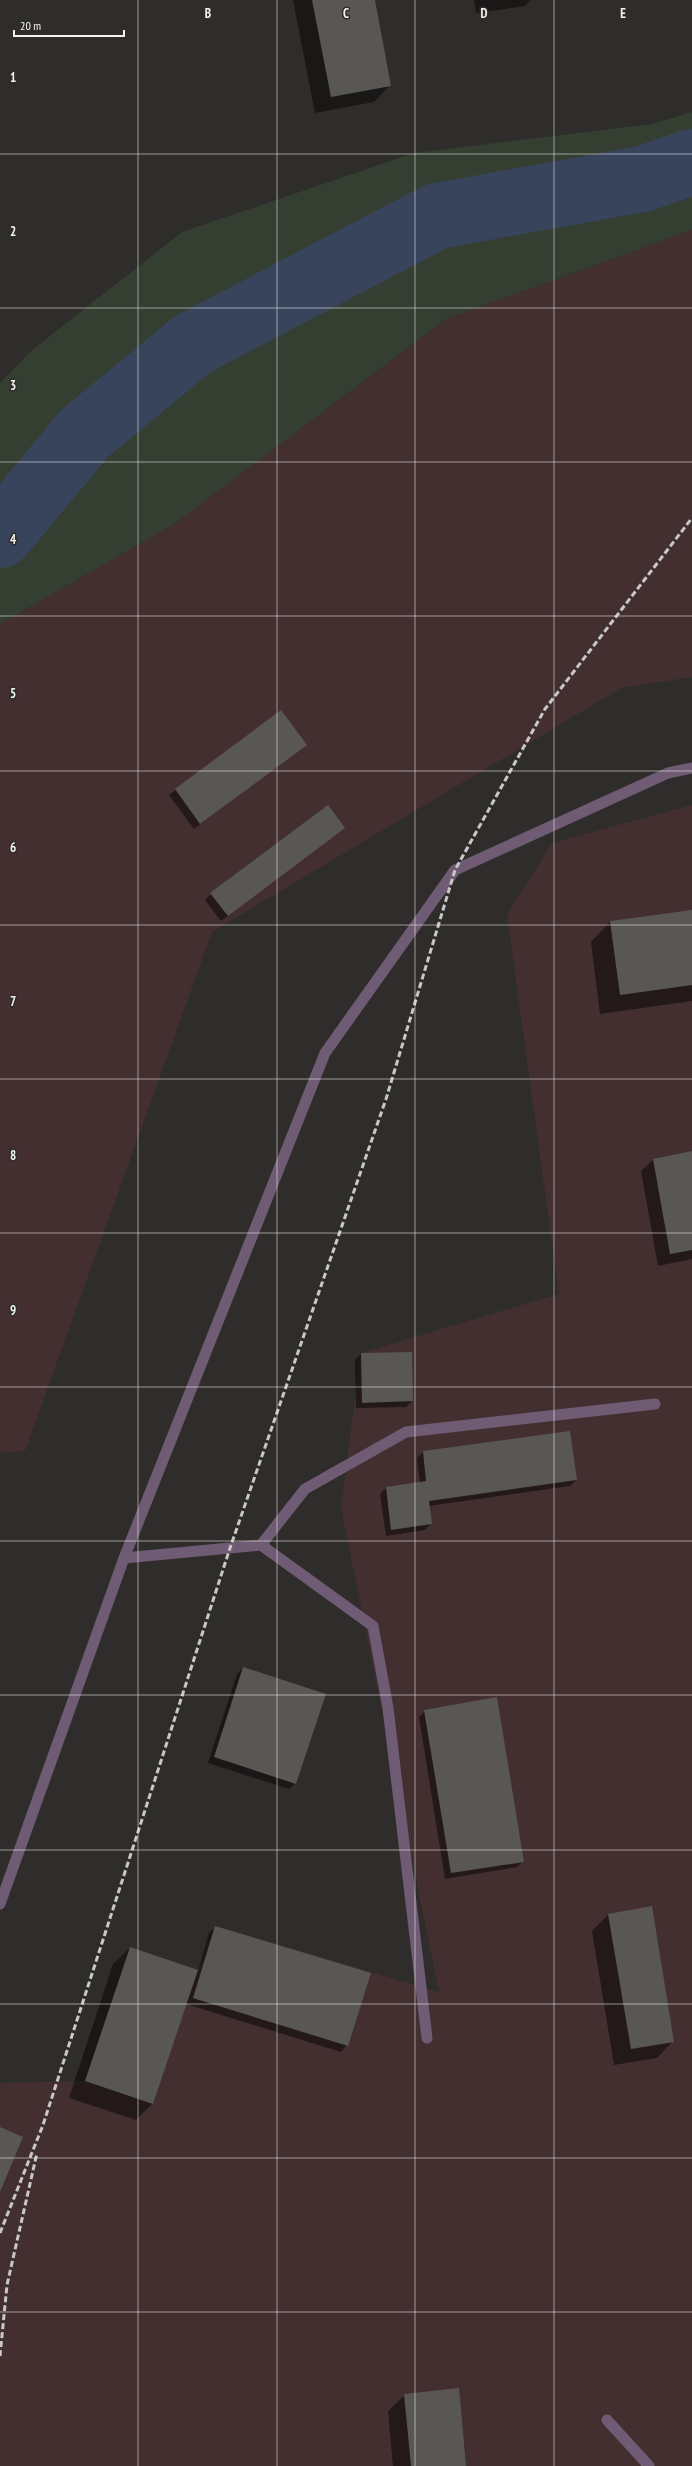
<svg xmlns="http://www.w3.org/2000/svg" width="692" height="2466" font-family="'PT Sans Narrow',sans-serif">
  <rect width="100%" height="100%" fill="#2f2d2b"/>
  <g fill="#432f30">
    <polygon points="692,230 692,677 621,688 212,932 25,1451 0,1453 0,624 176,523 446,319"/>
    <polygon points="692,805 692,2466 0,2466 0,2083 85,2081 130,1947 198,1970 215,1926 439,1992 341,1508 361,1353 559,1294 507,915 552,843"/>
  </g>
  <polygon fill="#343f32" points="692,112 692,230 446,319 176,523 0,624 0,383 31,351 182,232 414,153 652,124"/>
  <g fill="#0007">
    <polygon points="293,0 374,0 390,85 374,102 315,113"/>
    <polygon points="474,0 530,0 525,6 476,13"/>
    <polygon points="280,711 305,745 194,829 169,795"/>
    <polygon points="344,828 221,921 205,900 211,894"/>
    <polygon points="692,911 692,1001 600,1014 591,942 610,922"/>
    <polygon points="692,1152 692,1259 658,1266 641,1171 653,1160"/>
    <polygon points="411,1353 412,1401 406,1407 356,1408 355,1360 361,1354"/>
    <polygon points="569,1432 576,1480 570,1486 429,1506 431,1524 425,1530 386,1536 380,1494 386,1488 420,1483 417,1458 423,1452"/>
    <polygon points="243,1668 295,1783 289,1789 208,1763 237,1674"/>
    <polygon points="425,1711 523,1861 517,1867 445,1879 419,1717"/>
    <polygon points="609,1914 673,2041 657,2058 614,2065 592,1931"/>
    <polygon points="215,1927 347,2045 341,2052 186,2004 152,2104 136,2120 69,2098 113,1964 130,1948 198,1971 209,1933"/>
    <polygon points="405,2395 465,2466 393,2466 388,2411"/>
  </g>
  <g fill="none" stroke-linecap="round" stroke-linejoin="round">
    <polyline stroke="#38445b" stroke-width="66" points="0,535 85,433 193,344 437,216 642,179 692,162"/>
  </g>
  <g fill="#595755">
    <polygon points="312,0 375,0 391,86 331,97"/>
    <polygon points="281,710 307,745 200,824 175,789"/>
    <polygon points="328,805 345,828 228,916 210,893"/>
    <polygon points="692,910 692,985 620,995 610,921"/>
    <polygon points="692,1151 692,1250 670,1254 653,1159"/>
    <polygon points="412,1352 413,1401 362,1403 361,1353"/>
    <polygon points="570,1431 577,1480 429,1501 432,1524 391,1530 386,1487 426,1481 423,1451"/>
    <polygon points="243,1667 326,1694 296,1784 214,1757"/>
    <polygon points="497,1697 524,1862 451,1873 424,1710"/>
    <polygon points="652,1906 674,2042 631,2049 608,1914"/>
    <polygon points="215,1926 371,1973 348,2046 193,1998"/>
    <polygon points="130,1947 198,1970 153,2104 85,2081"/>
    <polygon points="0,2127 23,2137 0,2192"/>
    <polygon points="459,2388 466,2466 411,2466 404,2394"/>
  </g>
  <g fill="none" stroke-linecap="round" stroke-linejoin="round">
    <g stroke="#705b74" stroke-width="11">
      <polyline points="261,1545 373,1626 388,1708 427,2038"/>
      <polyline points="124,1558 261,1545 305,1489 406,1432 655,1404"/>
      <polyline points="607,2420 649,2466"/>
    </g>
    <polyline stroke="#705b74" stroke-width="11" points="0,1904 124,1558 325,1053 455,870 668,773 692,768"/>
    <g stroke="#c9c8c6" stroke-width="3" stroke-dasharray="6 3" stroke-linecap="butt">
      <polyline points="0,2233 43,2125 230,1548 386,1099 455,870 545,709 692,518"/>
      <polyline points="0,2356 7,2285 37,2153"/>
    </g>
  </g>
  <path fill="none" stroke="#f4f3f1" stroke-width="1" stroke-opacity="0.55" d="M 138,0 L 138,2466M 277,0 L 277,2466M 415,0 L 415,2466M 554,0 L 554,2466M 0,154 L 692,154M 0,308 L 692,308M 0,462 L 692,462M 0,616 L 692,616M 0,771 L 692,771M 0,925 L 692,925M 0,1079 L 692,1079M 0,1233 L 692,1233M 0,1387 L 692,1387M 0,1541 L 692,1541M 0,1695 L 692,1695M 0,1850 L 692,1850M 0,2004 L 692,2004M 0,2158 L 692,2158M 0,2312 L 692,2312"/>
  <g font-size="13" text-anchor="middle" font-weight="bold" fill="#f4f3f1" stroke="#2f2d2b" stroke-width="3" stroke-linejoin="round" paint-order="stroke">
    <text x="208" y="18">B</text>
    <text x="346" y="18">C</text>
    <text x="484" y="18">D</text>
    <text x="623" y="18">E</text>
    <text x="13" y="82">1</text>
    <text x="13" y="236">2</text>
    <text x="13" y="390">3</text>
    <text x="13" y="544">4</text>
    <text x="13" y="698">5</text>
    <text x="13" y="852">6</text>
    <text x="13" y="1006">7</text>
    <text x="13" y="1160">8</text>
    <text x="13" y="1315">9</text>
  </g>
  <path d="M14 30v6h110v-6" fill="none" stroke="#f4f3f1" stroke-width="2"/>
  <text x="20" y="30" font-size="12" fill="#f4f3f1" stroke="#2f2d2b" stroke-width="3" paint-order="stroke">20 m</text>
</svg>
